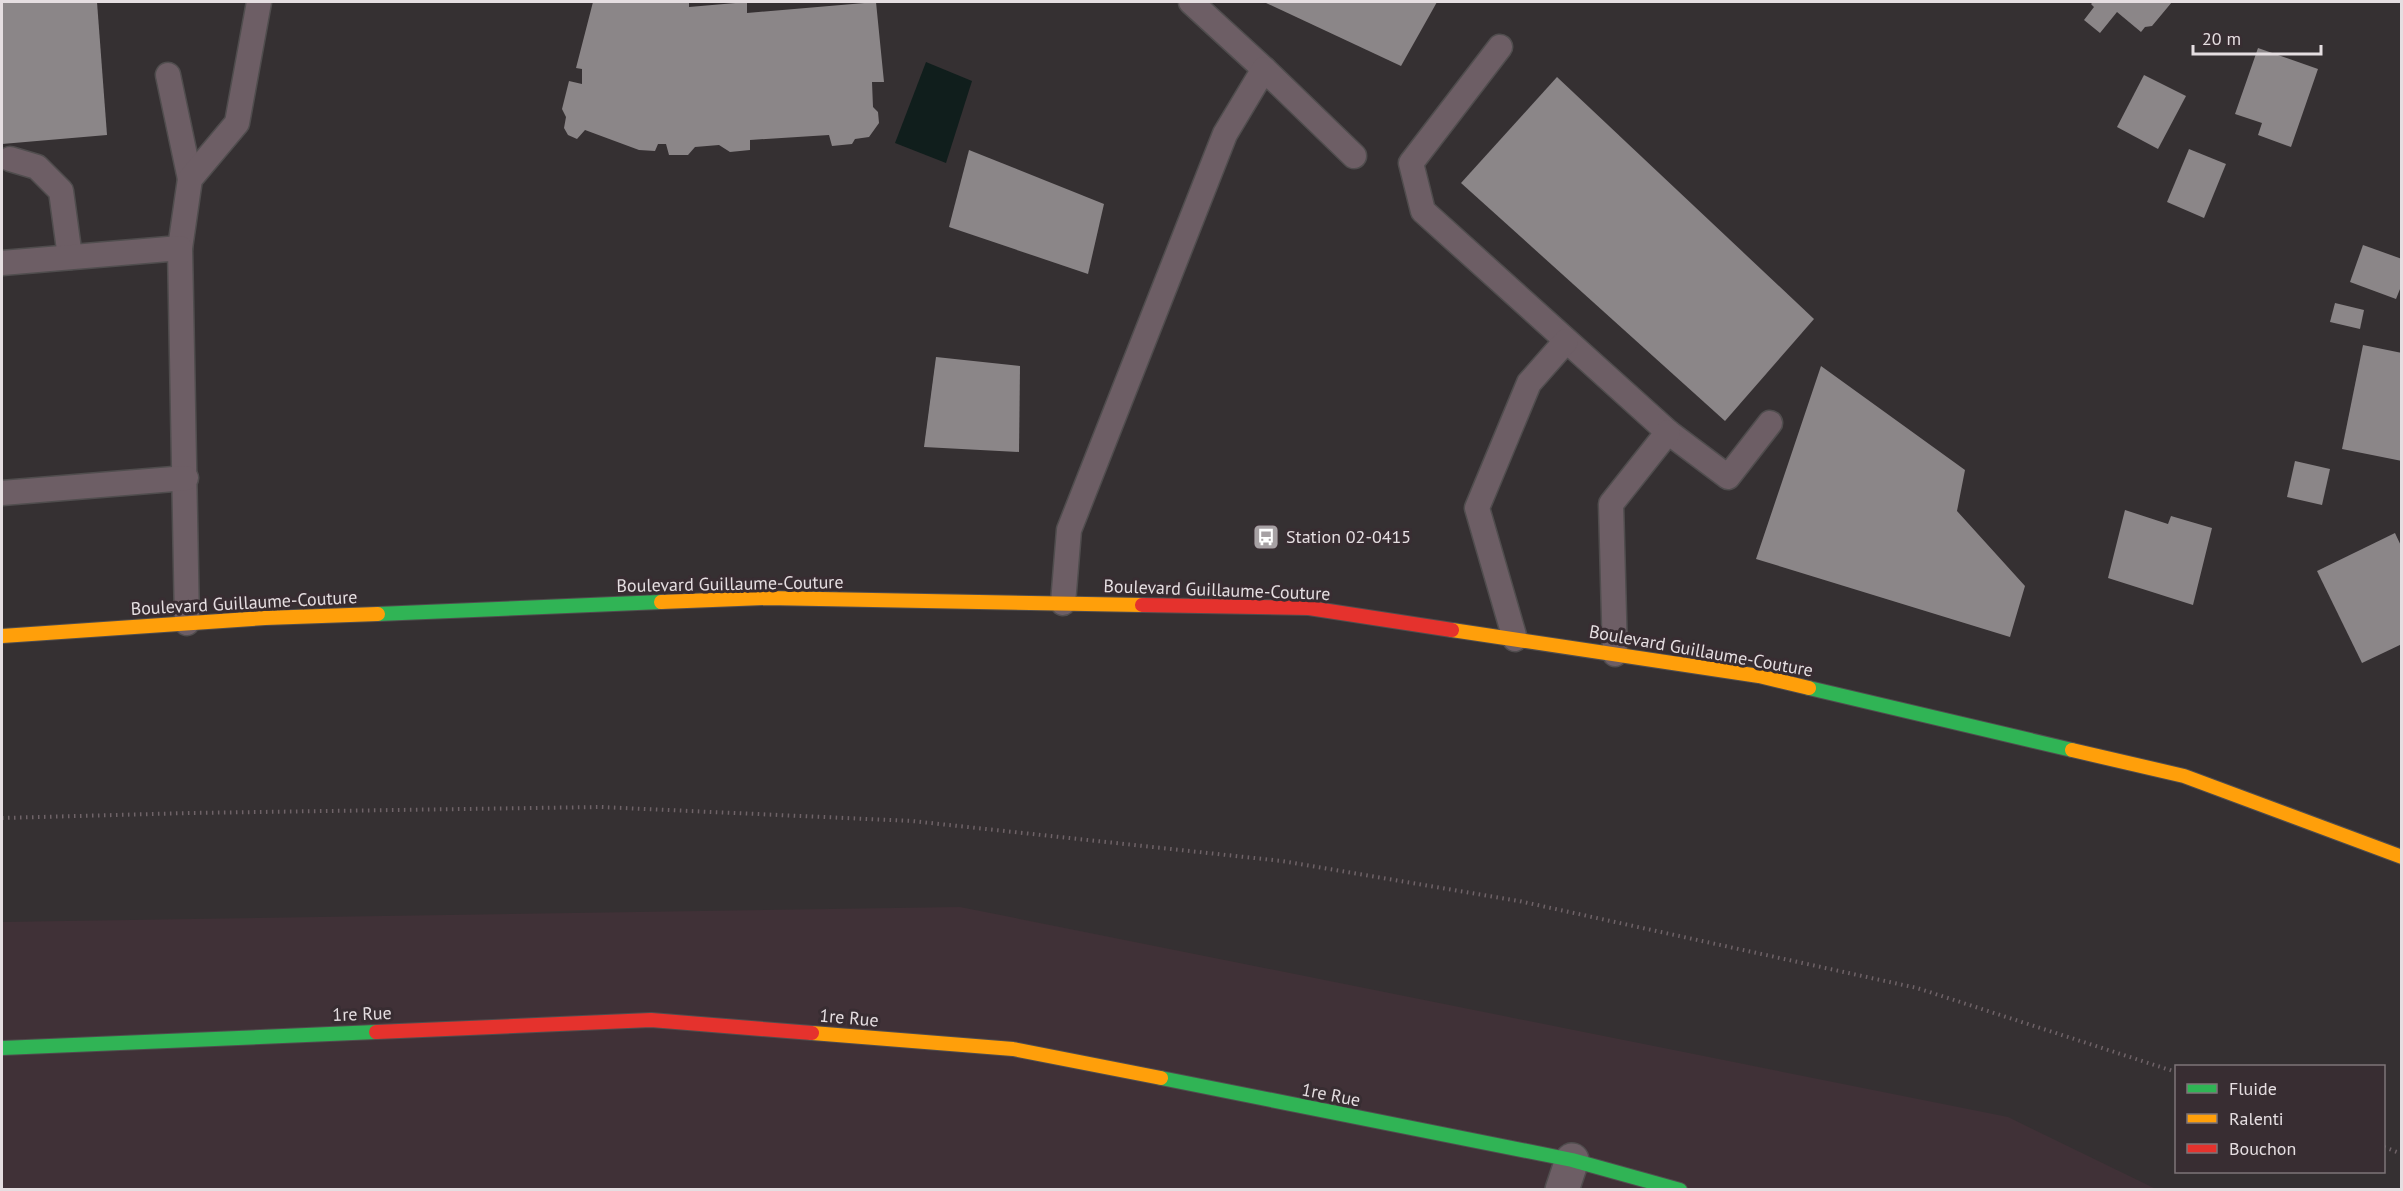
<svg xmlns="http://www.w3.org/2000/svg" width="2403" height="1191" font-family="'PT Sans',sans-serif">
  <rect width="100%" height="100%" fill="#353032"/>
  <polygon fill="#403137" points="960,907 2008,1117 2156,1189 2,1189 2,922"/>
  <polygon fill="#101e1c" points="926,62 972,81 946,163 895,143"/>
  <g fill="#8b8688">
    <polygon points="2,2 97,2 107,135 2,144"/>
    <polygon points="593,2 689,2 689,7 747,2 747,13 876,2 884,82 872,82 873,107 878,112 879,123 869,137 855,139 852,144 832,146 829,135 750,140 750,150 730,152 719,145 695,147 688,155 669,155 666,144 658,144 655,151 639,150 585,130 577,139 568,135 564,128 566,117 562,109 569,81 582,84 582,69 576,68"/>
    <polygon points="1267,2 1437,2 1401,66 1266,3"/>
    <polygon points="2093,2 2172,2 2152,26 2145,27 2141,32 2117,12 2100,33 2084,20 2094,7 2091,4"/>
    <polygon points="2258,48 2318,69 2291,147 2258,135 2262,123 2235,114"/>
    <polygon points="2144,75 2186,96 2158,149 2117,127"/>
    <polygon points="1557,77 1814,319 1725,421 1461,183"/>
    <polygon points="2189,149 2226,164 2204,218 2167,202"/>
    <polygon points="969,150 1104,204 1088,274 949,227"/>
    <polygon points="2363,245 2402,259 2402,284 2396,299 2350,282"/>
    <polygon points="2335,303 2364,310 2360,329 2330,322"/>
    <polygon points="2363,345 2402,353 2402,461 2342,449"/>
    <polygon points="936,357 1020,366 1019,452 924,447"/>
    <polygon points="1821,366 1965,470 1957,511 2025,586 2010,637 1756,559"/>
    <polygon points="2295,461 2330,469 2322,505 2287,497"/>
    <polygon points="2125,510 2168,524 2171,516 2212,528 2193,605 2108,578"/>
    <polygon points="2395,533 2402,548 2402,644 2362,663 2317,571"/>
  </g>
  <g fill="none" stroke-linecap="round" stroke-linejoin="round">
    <defs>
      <g id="lane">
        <polyline points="1191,2 1264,69"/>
        <polyline points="1500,47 1411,163 1423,211 1668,432 1728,477 1770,423"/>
        <polyline points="168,75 190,179"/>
        <polyline points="10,159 37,167 61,191 70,257"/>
        <polyline points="180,248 190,179 237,123 259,2"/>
        <polyline points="2,263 180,248 187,623"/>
        <polyline points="2,493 186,478"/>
        <polyline points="1063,603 1069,530 1225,134 1264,69 1354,156"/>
        <polyline points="1515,639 1477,508 1529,383 1566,341"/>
        <polyline points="1615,654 1611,504 1668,432"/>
      </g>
      <polyline id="street" points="1562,1190 1572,1160"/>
      <g id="fast">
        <polyline points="378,614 661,602"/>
        <polyline points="1809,688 2072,750"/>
        <polyline points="2,1048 376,1032"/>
        <polyline points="1161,1078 1572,1160 1680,1190"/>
      </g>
      <g id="slow">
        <polyline points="661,602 767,598 1142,605"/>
        <polyline points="1452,630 1759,676 1809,688"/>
        <polyline points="2,636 265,618 378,614"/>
        <polyline points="2072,750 2184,776 2402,857"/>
        <polyline points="812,1033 1013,1049 1161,1078"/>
      </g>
      <g id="jam">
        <polyline points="1142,605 1309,608 1452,630"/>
        <polyline points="376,1032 651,1020 812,1033"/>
      </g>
    </defs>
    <use href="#lane" stroke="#504d4e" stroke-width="27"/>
    <use href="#street" stroke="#504d4e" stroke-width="36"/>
    <use href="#fast" stroke="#504d4e" stroke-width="16"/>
    <use href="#slow" stroke="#504d4e" stroke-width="16"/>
    <use href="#jam" stroke="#504d4e" stroke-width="16"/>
    <g stroke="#6f6368" stroke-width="4" stroke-dasharray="1.5 4.5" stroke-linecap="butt">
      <polyline points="2,818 190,813 601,807 912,821 1282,861 1519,901 1917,988 2176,1072"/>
      <polyline points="2384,1147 2402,1154"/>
    </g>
    <use href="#lane" stroke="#6d5e65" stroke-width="24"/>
    <use href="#street" stroke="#6d5e65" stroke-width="33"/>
    <use href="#fast" stroke="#30b455" stroke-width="14"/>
    <use href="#slow" stroke="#ff9f0a" stroke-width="14"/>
    <use href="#jam" stroke="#e5322d" stroke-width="14"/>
  </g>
  <defs>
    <symbol id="bus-square" viewBox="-11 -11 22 22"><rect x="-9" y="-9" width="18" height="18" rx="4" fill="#a7a1a4" stroke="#382d32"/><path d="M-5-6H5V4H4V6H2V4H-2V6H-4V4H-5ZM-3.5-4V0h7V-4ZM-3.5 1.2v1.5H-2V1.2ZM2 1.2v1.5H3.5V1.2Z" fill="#fff"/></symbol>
  </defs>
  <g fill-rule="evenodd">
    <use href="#bus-square" x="1251" y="522" width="30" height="30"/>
  </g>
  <g text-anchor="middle" stroke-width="6" stroke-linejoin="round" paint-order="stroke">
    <g font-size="18" fill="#e5dee1" stroke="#382d32" text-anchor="start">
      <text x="1286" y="543">Station 02-0415</text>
    </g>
    <g font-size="18" fill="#e5dee1" stroke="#382d32">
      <text transform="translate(730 584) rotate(-1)" y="6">Boulevard Guillaume-Couture</text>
      <text transform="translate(1217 590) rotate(2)" y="6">Boulevard Guillaume-Couture</text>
      <text transform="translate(244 603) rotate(-3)" y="6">Boulevard Guillaume-Couture</text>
      <text transform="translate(1701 651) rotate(10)" y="6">Boulevard Guillaume-Couture</text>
      <text transform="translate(362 1014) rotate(-2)" y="6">1re Rue</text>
      <text transform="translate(849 1018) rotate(5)" y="6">1re Rue</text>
      <text transform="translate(1331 1095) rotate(11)" y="6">1re Rue</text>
    </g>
  </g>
  <rect width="2403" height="1191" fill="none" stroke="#e5dee1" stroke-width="6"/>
  <rect x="2175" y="1065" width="210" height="108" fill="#382d32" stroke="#7d7478" stroke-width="1.5"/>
  <rect x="2187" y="1084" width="30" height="9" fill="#30b455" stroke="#7d7478" stroke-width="1.5"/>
  <text x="2229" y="1095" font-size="18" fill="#e5dee1">Fluide</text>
  <rect x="2187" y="1114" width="30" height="9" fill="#ff9f0a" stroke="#7d7478" stroke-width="1.5"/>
  <text x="2229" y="1125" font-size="18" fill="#e5dee1">Ralenti</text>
  <rect x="2187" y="1144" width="30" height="9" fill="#e5322d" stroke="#7d7478" stroke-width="1.5"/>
  <text x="2229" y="1155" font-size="18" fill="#e5dee1">Bouchon</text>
  <path d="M2193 45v9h128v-9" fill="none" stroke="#e5dee1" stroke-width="3"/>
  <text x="2202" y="45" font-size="18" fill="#e5dee1" stroke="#382d32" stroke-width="4.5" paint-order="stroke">20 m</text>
</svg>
